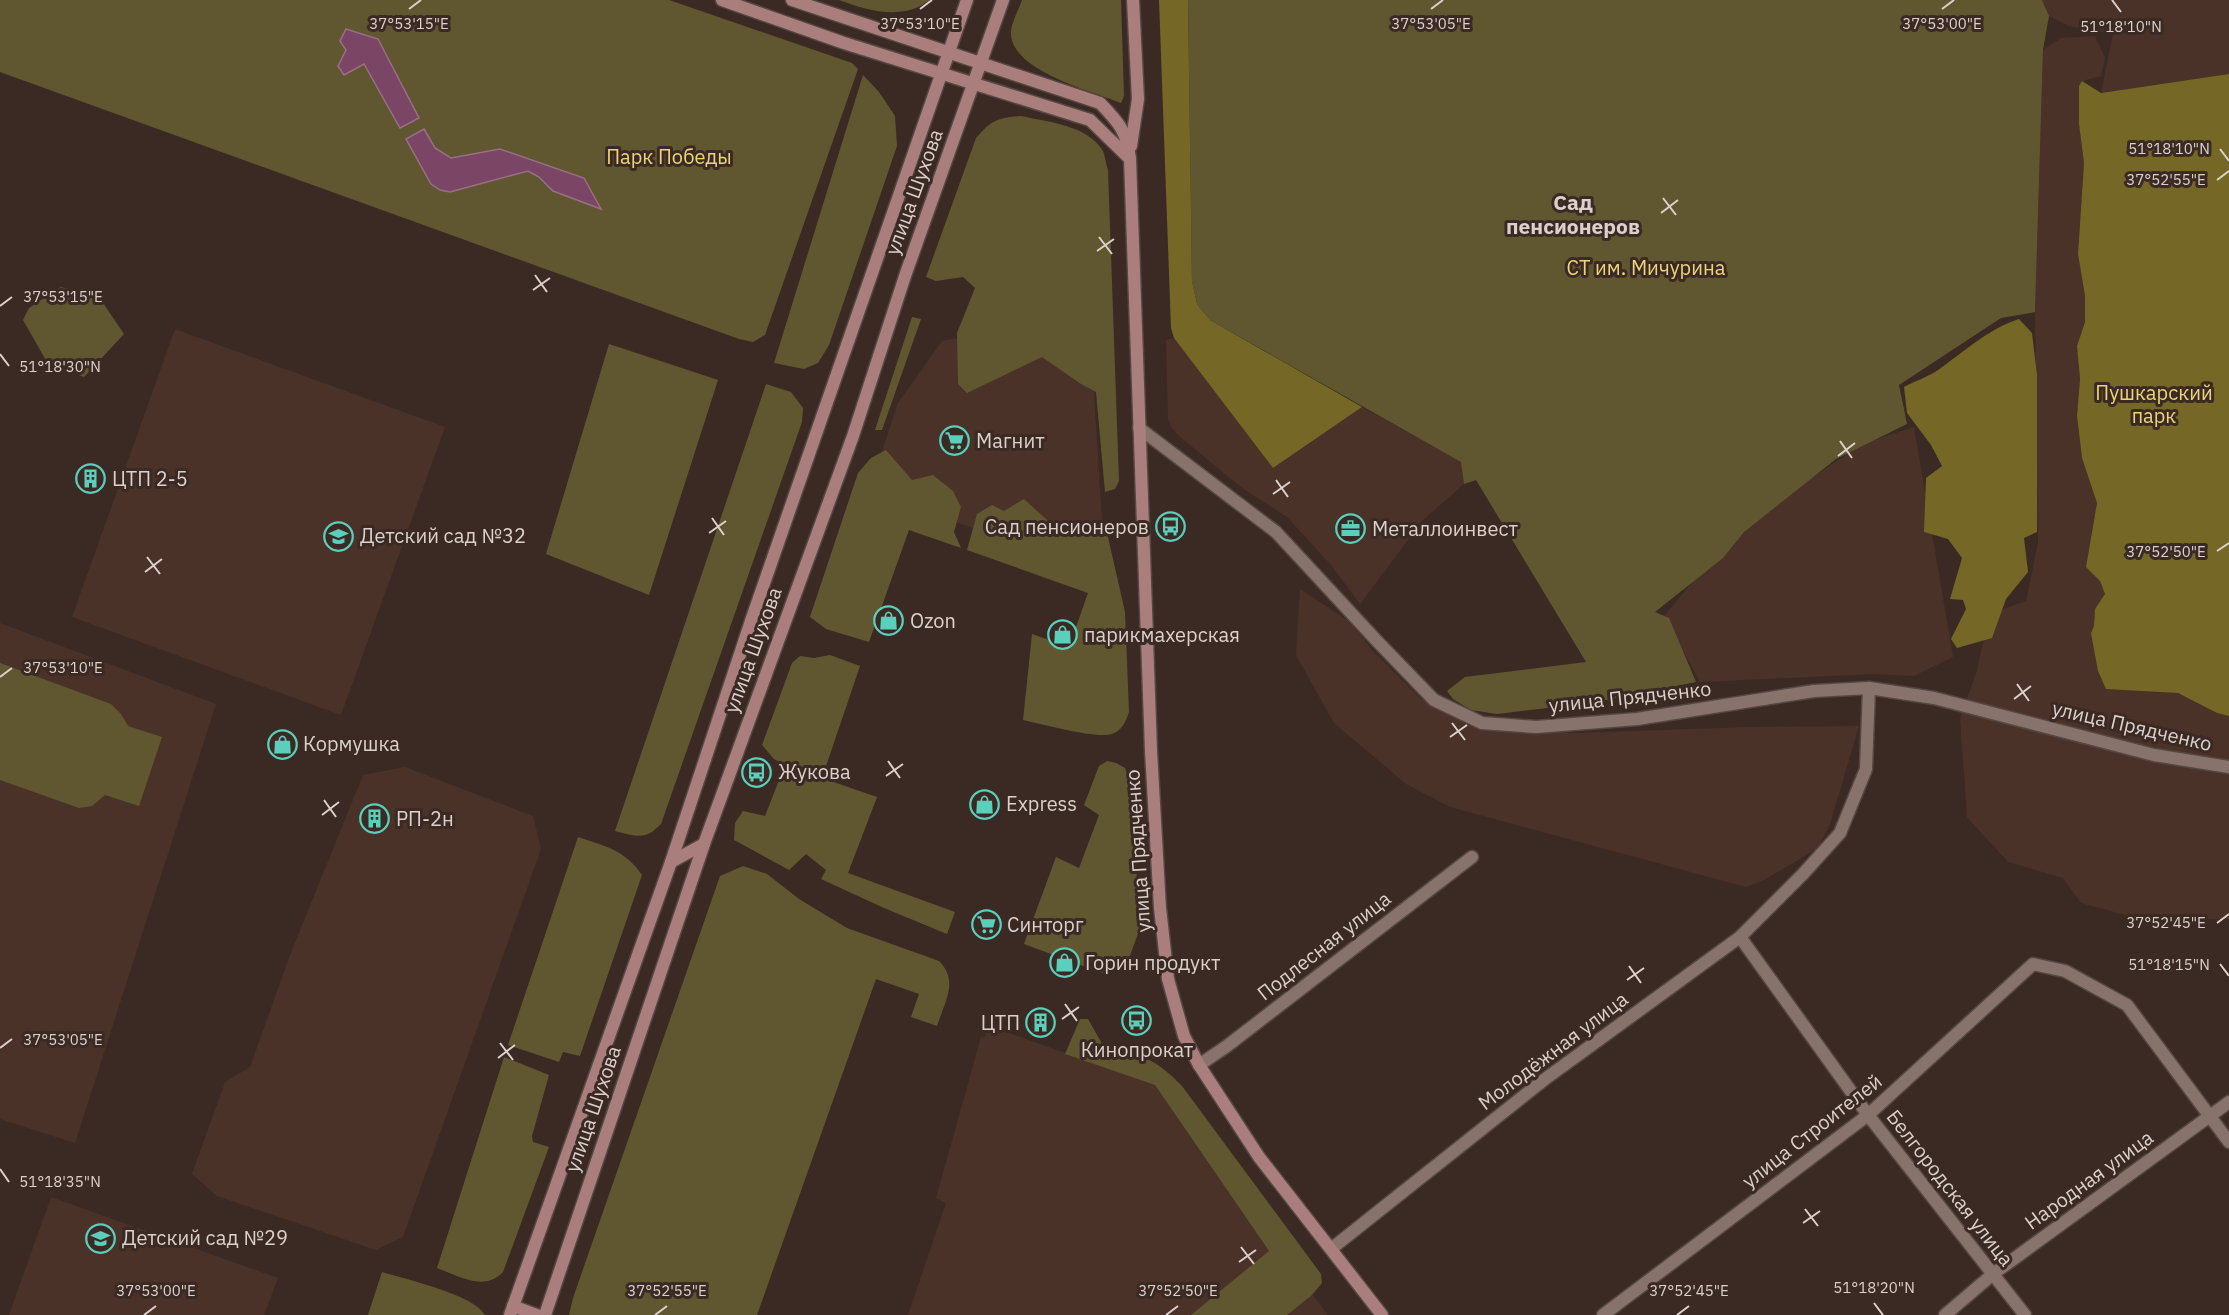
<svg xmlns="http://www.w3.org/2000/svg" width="2229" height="1315" font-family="'IBM Plex Sans',sans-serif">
  <rect width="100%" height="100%" fill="#3b2a23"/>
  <g fill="#4a3229">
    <polygon points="2042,0 2229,0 2229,74 2101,93 2113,34 2069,26 2049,16"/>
    <polygon points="2095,36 2105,58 2101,76 2082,81 2079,86 2079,124 2084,163 2078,254 2085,296 2085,322 2077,346 2080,379 2077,416 2082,458 2097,503 2086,567 2100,581 2105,594 2095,609 2094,626 2091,633 2145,690 2178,693 2217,713 2229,716 2229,919 2140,919 2081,903 2063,878 2008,862 1967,817 1960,718 1977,671 1989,614 2026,601 2038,543 2035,312 2043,50 2061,38"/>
    <polygon points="1016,326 1092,362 1104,552 1086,567 895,501 875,472 898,403 942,341"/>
    <polygon points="175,329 445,427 341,715 72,617"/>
    <polygon points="1174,338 1273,468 1362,407 1462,462 1464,484 1423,520 1360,604 1332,566 1287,517 1242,488 1179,436 1171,427 1168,419 1166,340"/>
    <polygon points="1914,427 1953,657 1914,676 1873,674 1700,682 1664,616 1737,529 1862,444"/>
    <polygon points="1300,589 1350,622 1373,651 1421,699 1479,728 1577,733 1748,727 1859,726 1830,824 1818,848 1764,880 1746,887 1450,807 1406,784 1334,723 1296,655"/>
    <polygon points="0,623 216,704 75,1143 0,1119"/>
    <polygon points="405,767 533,816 541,849 403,1237 376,1250 217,1196 192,1174 225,1082 250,1067 290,955 363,775"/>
    <polygon points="989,1026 1155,1085 1269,1251 1294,1271 1328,1315 908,1315 946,1203 936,1198 981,1037 984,1038"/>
    <polygon points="51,1197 278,1278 264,1315 9,1315"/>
  </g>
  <g fill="#605731">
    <polygon points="0,0 669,0 852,63 858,69 765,335 753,342 739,339 0,72"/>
    <path d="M 839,0 L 930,0 C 902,21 869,11 839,0 Z"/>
    <path d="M 1022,0 L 1121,0 L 1124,96 L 1121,103 C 1092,91 1008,70 1011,31 C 1012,21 1019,9 1022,0 Z"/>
    <polygon points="1188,0 2042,0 2049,16 2043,50 2035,312 2001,318 1899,385 1907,424 1836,459 1744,532 1723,558 1655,612 1669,618 1696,682 1591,703 1497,714 1471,710 1453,699 1447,691 1465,677 1586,662 1476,480 1464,484 1461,462 1210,320 1197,304 1192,281"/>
    <polygon points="863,75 879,92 895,116 897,146 829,345 818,363 804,369 774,363"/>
    <path d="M 1021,116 C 1047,122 1088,125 1103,151 C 1105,156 1106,164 1108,170 L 1119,481 L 1115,489 L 1105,492 L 1096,392 L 1081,384 L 1042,357 L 967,393 L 958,384 L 957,333 L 975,288 L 963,277 L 936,281 L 926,277 L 976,138 C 992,120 997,118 1021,116 Z"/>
    <polygon points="61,287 101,300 124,334 84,377 47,362 23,320 29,308"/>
    <polygon points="912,317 921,319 882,430 875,430"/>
    <polygon points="609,344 718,380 649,595 546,554"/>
    <path d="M 766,384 L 791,392 L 803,408 L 802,422 L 661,824 C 645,841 635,836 615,831 Z"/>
    <polygon points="886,450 912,480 933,475 953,491 961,507 954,532 961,548 909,530 869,642 826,629 810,617 858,473 871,458"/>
    <path d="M 1024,499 L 1059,531 L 1083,525 L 1108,537 L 1125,612 L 1129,712 C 1126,721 1122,731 1112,734 C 1096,739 1042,724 1023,720 L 1032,634 L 1069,647 L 1088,593 L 967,550 L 977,514 L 992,505 L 1004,511 Z"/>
    <polygon points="830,655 860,666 822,778 877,797 848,873 955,912 947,934 884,908 821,879 826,870 806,854 789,870 734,840 735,823 743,811 765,816 785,765 774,759 762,745 792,663 800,656 814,658"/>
    <polygon points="0,663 111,704 121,714 128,726 162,737 139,806 105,795 92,806 79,808 0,780"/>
    <polygon points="1107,761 1116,763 1125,768 1133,791 1139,931 1125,969 1105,974 1024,944 1056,857 1079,868 1099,815 1084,805 1099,766"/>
    <path d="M 578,837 C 605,846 625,850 642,875 L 580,1056 L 563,1052 L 559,1062 L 508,1045 Z"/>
    <path d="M 743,866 L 767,874 L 799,899 L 847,928 L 939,961 C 959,981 945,1001 937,1026 L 911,1017 L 919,994 L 876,979 L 757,1315 L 569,1315 L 573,1298 L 720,876 Z"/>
    <path d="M 1080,1019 L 1088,1019 L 1109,1056 L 1122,1049 C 1148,1057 1163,1066 1182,1086 L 1321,1274 L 1322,1283 L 1312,1295 L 1287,1315 L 1191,1315 L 1269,1251 L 1155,1085 L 1065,1054 Z"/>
    <path d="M 504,1057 L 549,1075 L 532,1136 L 533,1142 L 549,1147 L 503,1272 C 484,1292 459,1276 437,1268 Z"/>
    <path d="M 382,1272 C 405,1279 475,1295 485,1315 L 368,1315 Z"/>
  </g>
  <g fill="#756725">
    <polygon points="1159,0 1188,0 1192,281 1197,304 1210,320 1362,407 1273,468 1174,338 1171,328"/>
    <polygon points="2229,74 2229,716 2217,713 2178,693 2106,689 2098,671 2091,633 2094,626 2095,609 2105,594 2100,581 2086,567 2097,503 2082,458 2077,416 2080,379 2077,346 2085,322 2085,296 2078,254 2084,163 2079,124 2079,86 2082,81 2101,93"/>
    <path d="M 2019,319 L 2032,333 L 2037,375 L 2037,532 L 2024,538 L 2028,572 L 2006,599 L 1992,638 L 1957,648 L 1951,639 L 1966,609 L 1963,600 L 1950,599 L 1962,558 L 1948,539 L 1924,532 L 1926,478 L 1942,466 L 1931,445 L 1907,413 L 1904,387 C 1915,381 1928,377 1938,370 C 1965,351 1988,329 2019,319 Z"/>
  </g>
  <g fill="#7b4566" stroke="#986f85" stroke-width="1.5">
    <polygon points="346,29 378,39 419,118 400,128 364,64 344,75 338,66 346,50 340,41"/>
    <polygon points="424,129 435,148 451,158 500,149 584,178 601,209 553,191 539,177 528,171 450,192 440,190 431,184 406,139"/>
  </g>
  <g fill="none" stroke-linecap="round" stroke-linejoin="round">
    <defs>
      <g id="minor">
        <polyline points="1139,428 1276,532 1377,641 1434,700 1482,723 1536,727 1637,719 1814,691 1869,688 1934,698 2154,755 2229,767"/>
        <polyline points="1740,937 1868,1115 2025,1315"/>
        <polyline points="1199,1065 1227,1046 1472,857"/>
        <polyline points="1331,1249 1545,1079 1740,937 1803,874 1840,833 1866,769 1869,688"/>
        <polyline points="1603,1315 1868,1115 2033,964 2065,971 2127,1005 2229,1142"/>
        <polyline points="1945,1315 1993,1274 2229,1102"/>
      </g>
      <g id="secondary">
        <polyline points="722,0 844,43 1090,120 1130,159"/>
        <path d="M 792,0 L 1100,103 C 1119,123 1127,131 1130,159 L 1151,751 L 1160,908 L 1168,979 L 1184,1036 L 1199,1065 L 1259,1157 L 1382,1315"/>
        <polyline points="1131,146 1138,99 1133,0"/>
        <polyline points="671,862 704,844"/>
        <polyline points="513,1306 537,1315"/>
        <polyline points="510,1315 671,862 752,618 967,0"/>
        <polyline points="545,1315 704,844 853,436 905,276 1003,0"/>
      </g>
    </defs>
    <use href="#minor" stroke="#564742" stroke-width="15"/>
    <use href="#secondary" stroke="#564742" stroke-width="15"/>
    <use href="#minor" stroke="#88736c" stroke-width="12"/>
    <use href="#secondary" stroke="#a97e7c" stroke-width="12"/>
  </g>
  <path fill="none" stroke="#dcd0cc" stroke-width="2" d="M 2112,0 L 2121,12M 409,9 L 421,0M 920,9 L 932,0M 1431,9 L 1443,0M 1942,9 L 1954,0M 2220,149 L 2229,161M 2217,180 L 2229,171M 1663,198 L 1676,215M 1661,213 L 1678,200M 1099,237 L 1112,254M 1097,251 L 1114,239M 535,275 L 547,292M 533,290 L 550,278M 0,306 L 12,297M 0,354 L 9,366M 1840,441 L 1852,458M 1838,456 L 1855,443M 1276,480 L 1288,497M 1273,494 L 1290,482M 712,518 L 724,535M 709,533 L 726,521M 2217,551 L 2229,543M 147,557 L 160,574M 145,572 L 162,559M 0,677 L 12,668M 2017,684 L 2029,701M 2014,699 L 2031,686M 1452,723 L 1465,740M 1450,737 L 1467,725M 888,761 L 900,778M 886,776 L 903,764M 324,800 L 336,817M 322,815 L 339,802M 2217,923 L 2229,914M 2220,964 L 2229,976M 1629,966 L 1641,983M 1627,980 L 1644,968M 1065,1004 L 1077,1021M 1062,1019 L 1079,1007M 500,1043 L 513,1060M 0,1048 L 12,1039M 498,1058 L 515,1045M 0,1169 L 9,1182M 1805,1209 L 1818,1226M 1803,1223 L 1820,1211M 1241,1247 L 1254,1264M 1239,1262 L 1256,1250M 1874,1303 L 1883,1315M 144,1315 L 156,1306M 655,1315 L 667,1306M 1166,1315 L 1178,1306M 1677,1315 L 1689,1306"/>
  <defs>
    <symbol id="supermarket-ring" viewBox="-11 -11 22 22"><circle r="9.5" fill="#3b2a23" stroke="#5bcebc" stroke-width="1.5"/><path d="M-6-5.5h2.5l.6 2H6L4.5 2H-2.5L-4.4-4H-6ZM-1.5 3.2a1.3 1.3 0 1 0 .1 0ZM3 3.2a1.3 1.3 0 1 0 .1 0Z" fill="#5bcebc"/></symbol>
    <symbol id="building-ring" viewBox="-11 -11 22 22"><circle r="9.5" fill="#3b2a23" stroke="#5bcebc" stroke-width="1.5"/><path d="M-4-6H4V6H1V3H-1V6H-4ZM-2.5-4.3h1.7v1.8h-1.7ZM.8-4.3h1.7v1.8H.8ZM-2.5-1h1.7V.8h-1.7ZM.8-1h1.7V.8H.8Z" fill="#5bcebc"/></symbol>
    <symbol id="bus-ring" viewBox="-11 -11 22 22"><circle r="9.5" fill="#3b2a23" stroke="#5bcebc" stroke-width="1.5"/><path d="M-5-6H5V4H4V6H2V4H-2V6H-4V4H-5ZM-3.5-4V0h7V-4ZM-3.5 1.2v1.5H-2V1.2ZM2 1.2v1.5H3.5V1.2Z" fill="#5bcebc"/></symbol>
    <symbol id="office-ring" viewBox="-11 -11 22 22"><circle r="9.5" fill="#3b2a23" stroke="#5bcebc" stroke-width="1.5"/><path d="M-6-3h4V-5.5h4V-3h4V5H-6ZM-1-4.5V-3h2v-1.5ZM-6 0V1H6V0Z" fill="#5bcebc"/></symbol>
    <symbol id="school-ring" viewBox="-11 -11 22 22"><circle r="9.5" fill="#3b2a23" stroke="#5bcebc" stroke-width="1.5"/><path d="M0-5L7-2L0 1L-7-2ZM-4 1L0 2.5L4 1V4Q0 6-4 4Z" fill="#5bcebc"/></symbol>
    <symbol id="shop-ring" viewBox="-11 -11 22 22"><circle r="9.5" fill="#3b2a23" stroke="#5bcebc" stroke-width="1.5"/><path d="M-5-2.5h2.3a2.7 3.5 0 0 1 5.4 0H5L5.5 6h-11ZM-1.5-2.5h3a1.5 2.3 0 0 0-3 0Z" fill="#5bcebc"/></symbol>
  </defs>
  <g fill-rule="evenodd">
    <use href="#supermarket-ring" x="938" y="424" width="33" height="33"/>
    <use href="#building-ring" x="74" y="462" width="33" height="33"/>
    <use href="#bus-ring" x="1154" y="510" width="33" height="33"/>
    <use href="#office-ring" x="1334" y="512" width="33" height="33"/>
    <use href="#school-ring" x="322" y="520" width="33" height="33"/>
    <use href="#shop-ring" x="872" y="604" width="33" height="33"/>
    <use href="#shop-ring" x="1046" y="618" width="33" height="33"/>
    <use href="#shop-ring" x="266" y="728" width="33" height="33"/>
    <use href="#bus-ring" x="740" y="756" width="33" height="33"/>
    <use href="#shop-ring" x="968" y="788" width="33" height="33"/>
    <use href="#building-ring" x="358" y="802" width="33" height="33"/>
    <use href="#supermarket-ring" x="970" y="908" width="33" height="33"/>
    <use href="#shop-ring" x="1048" y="946" width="33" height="33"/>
    <use href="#bus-ring" x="1120" y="1004" width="33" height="33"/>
    <use href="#building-ring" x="1024" y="1006" width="33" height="33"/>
    <use href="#school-ring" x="84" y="1222" width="33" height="33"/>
  </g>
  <g text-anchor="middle" stroke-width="6" stroke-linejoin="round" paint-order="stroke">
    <g font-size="20" fill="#ebd578" stroke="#3b2a23">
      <text x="669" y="164">Парк Победы</text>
      <text x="1646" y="275">СТ им. Мичурина</text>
      <text x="2154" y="400">Пушкарский<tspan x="2154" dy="23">парк</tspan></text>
    </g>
    <g font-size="20" fill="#dcd0cc" stroke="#3b2a23">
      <text transform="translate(914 192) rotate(-70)" y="7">улица Шухова</text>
      <text transform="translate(753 650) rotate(-70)" y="7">улица Шухова</text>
      <text transform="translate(1630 697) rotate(-6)" y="7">улица Прядченко</text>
      <text transform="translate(2132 726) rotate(13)" y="7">улица Прядченко</text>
      <text transform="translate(1138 851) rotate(-94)" y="7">улица Прядченко</text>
      <text transform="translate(1324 946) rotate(-38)" y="7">Подлесная улица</text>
      <text transform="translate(1553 1051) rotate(-37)" y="7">Молодёжная улица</text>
      <text transform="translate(593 1109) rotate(-71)" y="7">улица Шухова</text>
      <text transform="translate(1812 1131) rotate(-38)" y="7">улица Строителей</text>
      <text transform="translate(2089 1180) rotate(-36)" y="7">Народная улица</text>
      <text transform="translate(1950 1188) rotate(52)" y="7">Белгородская улица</text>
    </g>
    <g font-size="20" fill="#dcd0cc" stroke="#3b2a23" text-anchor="start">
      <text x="976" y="448">Магнит</text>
      <text x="112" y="486">ЦТП 2-5</text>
      <text x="1149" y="534" text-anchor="end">Сад пенсионеров</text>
      <text x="1372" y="536">Металлоинвест</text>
      <text x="360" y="543">Детский сад №32</text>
      <text x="910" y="628">Ozon</text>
      <text x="1084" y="642">парикмахерская</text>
      <text x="303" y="751">Кормушка</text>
      <text x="778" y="779">Жукова</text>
      <text x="1006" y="811">Express</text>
      <text x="396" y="826">РП-2н</text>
      <text x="1007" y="932">Синторг</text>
      <text x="1085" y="970">Горин продукт</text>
      <text x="1020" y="1030" text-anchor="end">ЦТП</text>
      <text x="1137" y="1057" text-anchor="middle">Кинопрокат</text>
      <text x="122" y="1245">Детский сад №29</text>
    </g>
    <g font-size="21" font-weight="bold" fill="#dcd0cc" stroke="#3b2a23">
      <text x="1573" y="210">Сад<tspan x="1573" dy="24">пенсионеров</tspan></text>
    </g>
  </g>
  <g font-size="15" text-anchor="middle" fill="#dcd0cc" stroke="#3b2a23" stroke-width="6" stroke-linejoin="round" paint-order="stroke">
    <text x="409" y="29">37°53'15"E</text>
    <text x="920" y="29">37°53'10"E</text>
    <text x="1431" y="29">37°53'05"E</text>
    <text x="1942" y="29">37°53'00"E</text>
    <text x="2121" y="32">51°18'10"N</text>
    <text x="2169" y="154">51°18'10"N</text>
    <text x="2166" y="185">37°52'55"E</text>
    <text x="63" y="302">37°53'15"E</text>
    <text x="60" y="372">51°18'30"N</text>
    <text x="2166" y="557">37°52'50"E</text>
    <text x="63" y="673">37°53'10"E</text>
    <text x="2166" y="928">37°52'45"E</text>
    <text x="2169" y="970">51°18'15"N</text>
    <text x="63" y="1045">37°53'05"E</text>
    <text x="60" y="1187">51°18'35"N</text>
    <text x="1874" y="1293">51°18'20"N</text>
    <text x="156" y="1296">37°53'00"E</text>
    <text x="667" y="1296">37°52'55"E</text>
    <text x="1178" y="1296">37°52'50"E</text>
    <text x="1689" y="1296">37°52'45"E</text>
  </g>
</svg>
